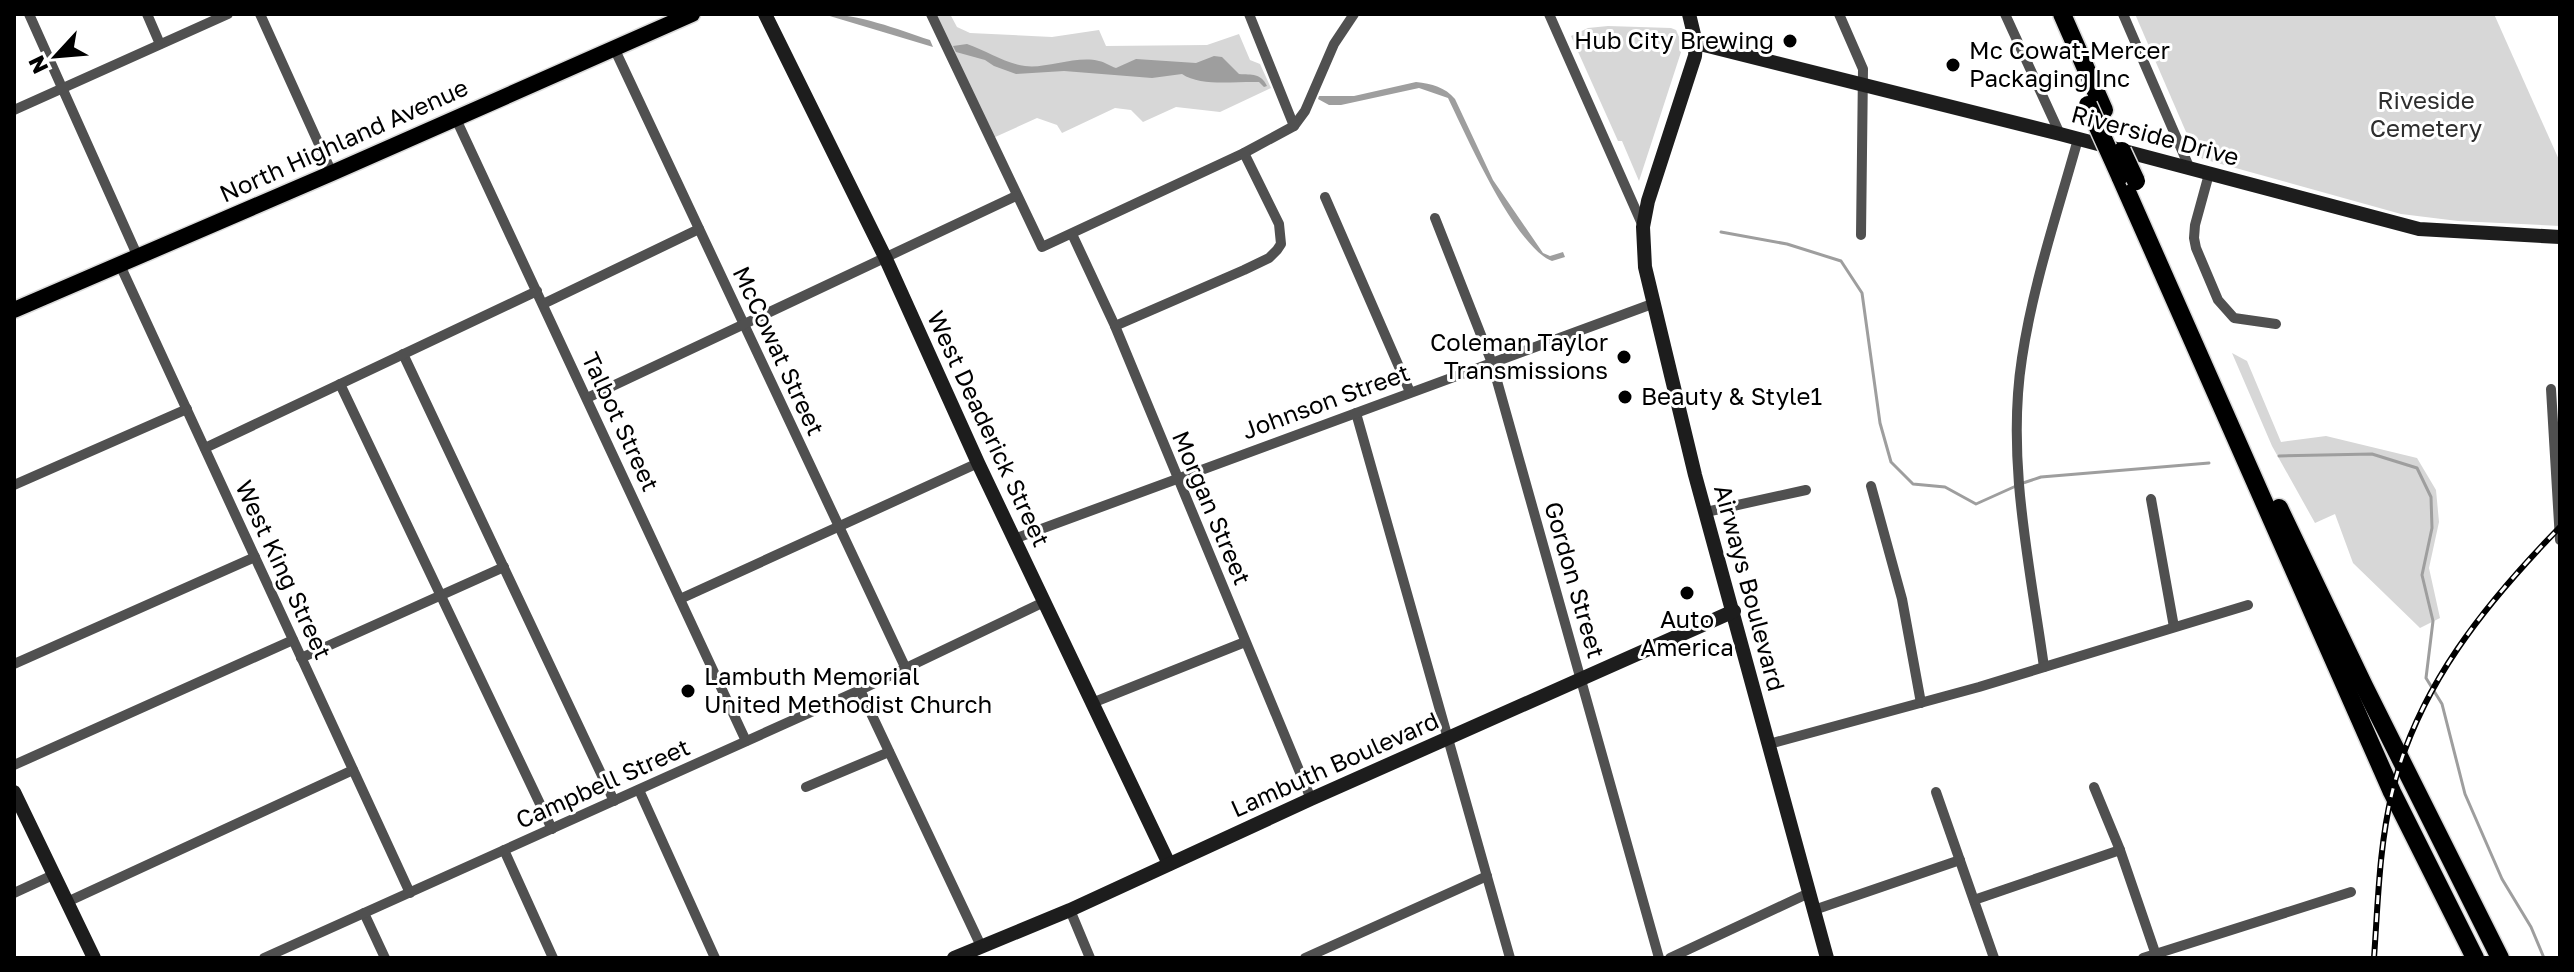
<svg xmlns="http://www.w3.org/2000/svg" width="2574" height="972" font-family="'Golos Text',sans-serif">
  <rect width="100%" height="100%" fill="#fff"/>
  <g fill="#d7d7d7">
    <polygon points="936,14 950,14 957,27 970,33 1052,37 1099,30 1106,46 1207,45 1239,34 1250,60 1260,64 1271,88 1220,112 1176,107 1143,122 1131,110 1115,108 1062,133 1057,125 1037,118 993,138"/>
    <polygon points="2135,14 2494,14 2560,162 2560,226 2458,221 2401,214 2203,159 2196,155"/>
    <polygon points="1608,26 1671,28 1676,30 1683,46 1639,181 1622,141 1618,141 1571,36 1588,28"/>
    <polygon points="2232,353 2247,361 2281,442 2326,436 2417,458 2436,490 2439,522 2429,568 2440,618 2420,628 2353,563 2335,514 2315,523 2272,446"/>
  </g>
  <g fill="#9e9e9e">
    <path d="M 823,14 C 860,14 896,29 930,40 L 933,47 Z"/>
    <path d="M 967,44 C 987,51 1004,63 1025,66 C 1046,69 1077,55 1099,61 C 1105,62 1110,66 1116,68 L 1136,59 L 1196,63 L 1214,56 L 1222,57 L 1239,74 C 1252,75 1261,73 1267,86 L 1264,87 L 1259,82 C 1236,81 1201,87 1182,74 L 1152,78 L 1064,71 L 1016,74 L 994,66 L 985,60 L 956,52 L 953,46 Z"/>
    <path d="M 1416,82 C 1432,84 1445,87 1455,99 L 1493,180 L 1543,253 L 1550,256 L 1563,252 L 1565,257 L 1552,261 C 1515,247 1466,135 1448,98 L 1419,88 L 1341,105 L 1329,105 L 1318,99 L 1319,96 L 1354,96 Z"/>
  </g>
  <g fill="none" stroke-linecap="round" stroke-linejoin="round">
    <g stroke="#9e9e9e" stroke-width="3">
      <polyline points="1721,232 1787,244 1841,261 1862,293 1880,423 1891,462 1913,484 1945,487 1976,504 2016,486"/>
      <polyline points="2279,456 2372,454 2417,468 2431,497 2432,528 2422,575 2433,621 2426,678 2442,704 2465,794 2502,879 2531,927 2544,958"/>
      <polyline points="2023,483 2041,477 2209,463"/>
    </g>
    <defs>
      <polyline id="primary" points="14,310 332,173 692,14"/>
      <g id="highway">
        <polyline points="2062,14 2104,110"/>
        <polyline points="2120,176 2392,792 2475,958"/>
        <polyline points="2279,508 2364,686 2500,958"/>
      </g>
    </defs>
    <use href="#primary" stroke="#dbdbdb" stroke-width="19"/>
    <use href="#highway" stroke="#dbdbdb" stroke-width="21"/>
    <g stroke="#505050" stroke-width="10">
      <polyline points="29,14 138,257"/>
      <polyline points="147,14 160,44"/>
      <polyline points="260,14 332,173"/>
      <polyline points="931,14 1042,247 1244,153 1294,126 1305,111 1334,44 1354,14"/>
      <polyline points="1249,14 1294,126"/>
      <polyline points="1549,14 1642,224"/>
      <polyline points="1839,14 1863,69 1861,235"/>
      <polyline points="2005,14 2060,134"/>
      <polyline points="2123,14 2190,169"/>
      <polyline points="615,50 906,669"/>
      <polyline points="14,110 228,14"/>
      <polyline points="456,119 746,741"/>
      <polyline points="2209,174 2195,225 2194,238 2196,248 2218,300 2234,318 2276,324"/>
      <polyline points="1325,197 1410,392"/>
      <polyline points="1435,218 1492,363 1659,958"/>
      <polyline points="1072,234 1115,326 1311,799"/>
      <polyline points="120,265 410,893"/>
      <polyline points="543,304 699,229"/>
      <polyline points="1115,326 1244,270 1269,258 1277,250 1281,244 1279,224 1244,153"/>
      <polyline points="403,354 614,801"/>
      <polyline points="340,384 552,829"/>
      <polyline points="2551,389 2560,540"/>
      <polyline points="587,398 1016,196"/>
      <polyline points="1356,413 1510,958"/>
      <polyline points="205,448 537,291"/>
      <polyline points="14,485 187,409"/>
      <polyline points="1871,486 1902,599 1921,703"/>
      <polyline points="2151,499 2174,627"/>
      <polyline points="1706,512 1806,490"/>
      <polyline points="1014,539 1652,304"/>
      <polyline points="680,599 978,463"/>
      <polyline points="301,658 504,567"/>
      <polyline points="14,664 255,557"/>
      <path d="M 2044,667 C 2030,566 2006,460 2022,358 C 2033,284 2058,211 2078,139"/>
      <polyline points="860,690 981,946"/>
      <polyline points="1092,703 1245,642"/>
      <polyline points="1769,744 1979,687 2248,605"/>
      <polyline points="14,765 293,640"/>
      <polyline points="806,787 889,752"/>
      <polyline points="2094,787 2120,850 2157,958"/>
      <polyline points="639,790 715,958"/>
      <polyline points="1936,792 1994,958"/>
      <polyline points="504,850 553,958"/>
      <polyline points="14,893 53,875"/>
      <polyline points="1974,900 2120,850"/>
      <polyline points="67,902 353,770"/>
      <polyline points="1070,910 1090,958"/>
      <polyline points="1814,910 1960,860"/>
      <polyline points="364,913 385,958"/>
      <polyline points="264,958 860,690 1044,602"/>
      <polyline points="1305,958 1487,876"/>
      <polyline points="1670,958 1809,893"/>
      <polyline points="2143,958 2351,892"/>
    </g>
    <g stroke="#1d1d1d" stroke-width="14">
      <polyline points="765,14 885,257 978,463 1169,864"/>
      <polyline points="1689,14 1696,43 1695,56 1648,201 1643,227 1645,267 1695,475 1827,958"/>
      <polyline points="1696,43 2060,134 2419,229 2560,237"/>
      <polyline points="14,792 94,958"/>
      <polyline points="954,958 1070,910 1311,799 1734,611"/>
    </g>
    <use href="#primary" stroke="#000" stroke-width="16"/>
    <use href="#highway" stroke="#000" stroke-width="18"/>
    <defs>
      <path id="rail" d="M 2374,958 C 2378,903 2379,847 2392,793 C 2417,687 2486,603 2560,527"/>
    </defs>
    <use href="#rail" stroke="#000" stroke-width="6"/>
    <use href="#rail" stroke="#fff" stroke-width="3" stroke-dasharray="9" stroke-linecap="butt"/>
    <defs>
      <g id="highway-bridge">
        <polyline points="2088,105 2120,176"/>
        <polyline points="2122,151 2136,181"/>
      </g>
    </defs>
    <use href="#highway-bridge" stroke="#dbdbdb" stroke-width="21" stroke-linecap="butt"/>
    <use href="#highway-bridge" stroke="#000" stroke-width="18"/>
  </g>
  <g fill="#000" stroke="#fff" stroke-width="3">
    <circle cx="1790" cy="41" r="8"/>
    <circle cx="1953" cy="65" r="8"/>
    <circle cx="1624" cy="357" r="8"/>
    <circle cx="1625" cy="397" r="8"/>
    <circle cx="1687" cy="593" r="8"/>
    <circle cx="688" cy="691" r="8"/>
  </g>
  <g text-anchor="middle" stroke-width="6" stroke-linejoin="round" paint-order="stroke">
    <g font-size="24" fill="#000" stroke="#fff" text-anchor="start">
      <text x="1774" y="49" text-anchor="end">Hub City Brewing</text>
      <text x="1969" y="59">Mc Cowat-Mercer<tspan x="1969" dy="28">Packaging Inc</tspan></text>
      <text x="1608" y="351" text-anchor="end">Coleman Taylor<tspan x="1608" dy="28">Transmissions</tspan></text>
      <text x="1641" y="405">Beauty &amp; Style1</text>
      <text x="1687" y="628" text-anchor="middle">Auto<tspan x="1687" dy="28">America</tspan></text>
      <text x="704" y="685">Lambuth Memorial<tspan x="704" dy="28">United Methodist Church</tspan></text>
    </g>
    <g font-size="24" fill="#2e2e2e" stroke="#fff">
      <text x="2426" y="109">Riveside<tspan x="2426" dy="28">Cemetery</tspan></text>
    </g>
    <g font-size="24" fill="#000" stroke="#fff">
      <text transform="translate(2155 136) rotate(15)" y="8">Riverside Drive</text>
      <text transform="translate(344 141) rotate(-24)" y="8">North Highland Avenue</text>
      <text transform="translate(778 351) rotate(65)" y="8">McCowat Street</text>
      <text transform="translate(1326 402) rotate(-20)" y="8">Johnson Street</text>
      <text transform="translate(620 422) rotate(65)" y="8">Talbot Street</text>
      <text transform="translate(988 429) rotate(65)" y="8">West Deaderick Street</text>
      <text transform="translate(1211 508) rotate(67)" y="8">Morgan Street</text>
      <text transform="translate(283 570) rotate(65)" y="8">West King Street</text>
      <text transform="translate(1574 580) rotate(74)" y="8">Gordon Street</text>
      <text transform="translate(1749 588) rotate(75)" y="8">Airways Boulevard</text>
      <text transform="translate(1335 765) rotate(-24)" y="8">Lambuth Boulevard</text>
      <text transform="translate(603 784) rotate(-24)" y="8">Campbell Street</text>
    </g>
  </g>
  <rect width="2574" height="972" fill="none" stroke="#000000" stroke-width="32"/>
  <g transform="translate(56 56) rotate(244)" stroke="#ffffff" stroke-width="6" paint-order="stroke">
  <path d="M0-6L14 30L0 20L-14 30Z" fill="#000000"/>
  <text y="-12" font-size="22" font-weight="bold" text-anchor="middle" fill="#000000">N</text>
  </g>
</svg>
